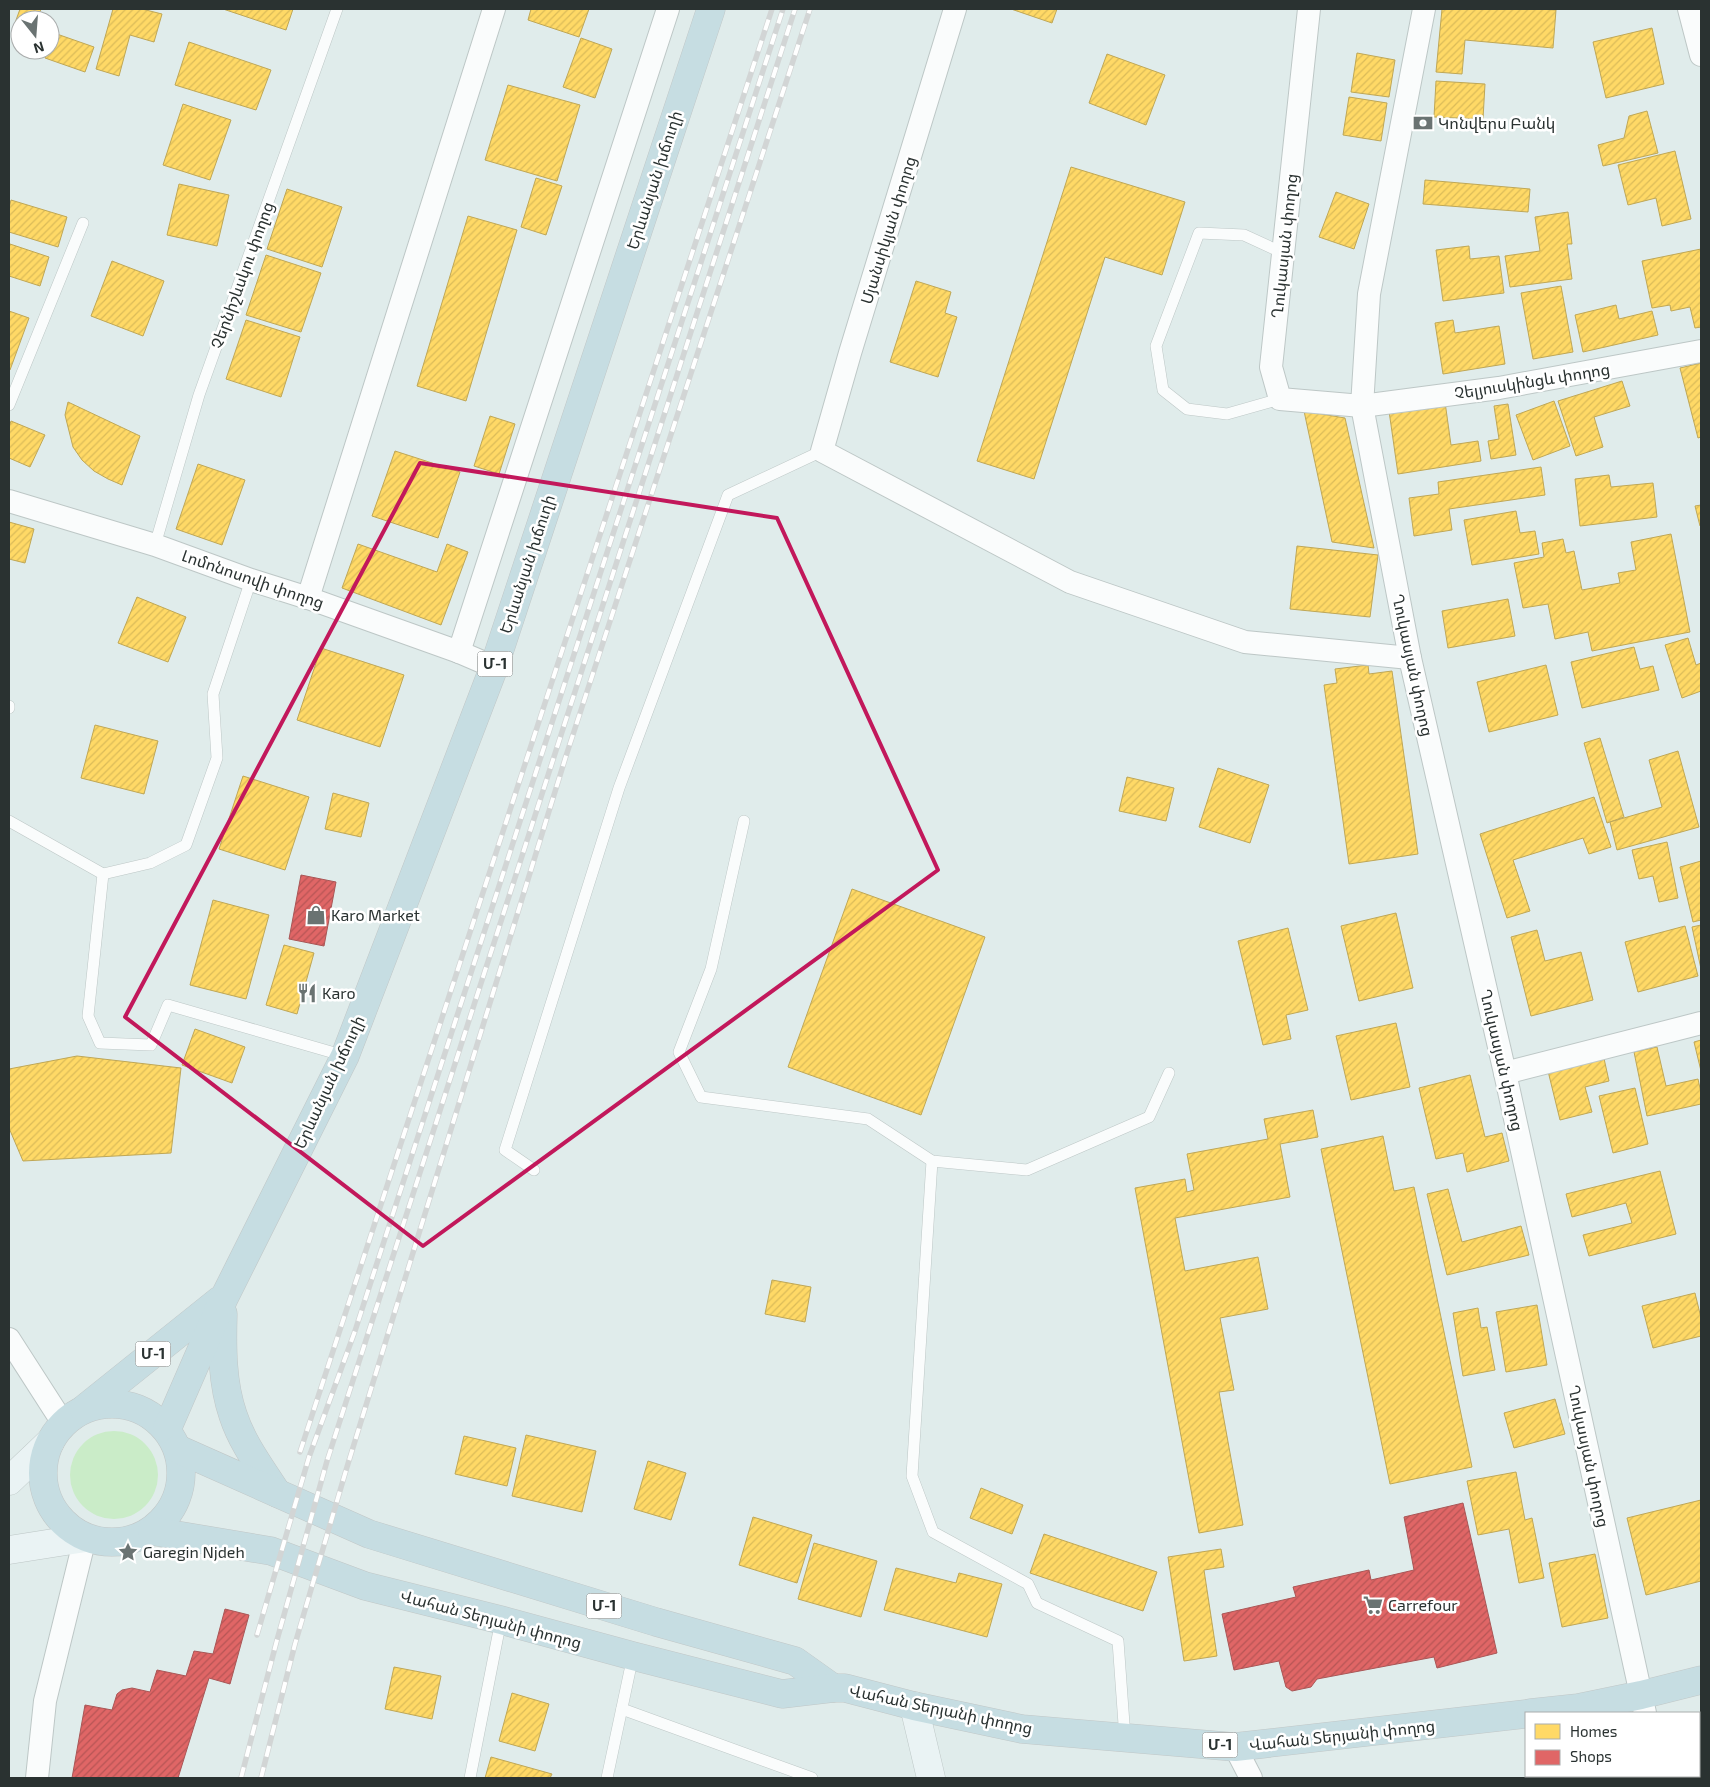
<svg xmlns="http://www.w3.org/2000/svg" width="1710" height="1787" font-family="'Exo 2','Noto Sans Armenian',sans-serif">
  <defs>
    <pattern id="homes-hatch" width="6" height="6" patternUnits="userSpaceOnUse" patternTransform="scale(1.25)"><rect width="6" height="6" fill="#ffd966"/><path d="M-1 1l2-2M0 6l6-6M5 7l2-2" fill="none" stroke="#dbbb59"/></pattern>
    <pattern id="shops-hatch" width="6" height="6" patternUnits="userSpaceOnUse" patternTransform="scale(1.25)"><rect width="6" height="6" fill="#e06666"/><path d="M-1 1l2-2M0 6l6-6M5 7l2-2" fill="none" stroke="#b65555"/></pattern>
  </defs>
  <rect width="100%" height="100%" fill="#e0eceb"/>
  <circle fill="#caecc8" cx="114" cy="1475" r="44"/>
  <g fill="url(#homes-hatch)" stroke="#bfa756">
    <polygon points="20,9 41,9 37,20 20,20 20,25 15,23"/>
    <polygon points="113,9 142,9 162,14 154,42 130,35 119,76 96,69"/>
    <polygon points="223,9 293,9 286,30"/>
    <polygon points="531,9 589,9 579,37 528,20"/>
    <polygon points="1011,9 1057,9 1052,23"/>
    <polygon points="1442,9 1537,9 1556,10 1553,48 1465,40 1462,74 1436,72"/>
    <polygon points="1652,28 1664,84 1606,98 1593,42"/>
    <polygon points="54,33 94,47 85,72 45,58 48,50 50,50 50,44"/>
    <polygon points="581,38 612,49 595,98 563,87"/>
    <polygon points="189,42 271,70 256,110 175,85"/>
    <polygon points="1357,53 1395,60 1389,97 1351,92"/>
    <polygon points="1107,54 1165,75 1146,125 1089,103"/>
    <polygon points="1436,81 1485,84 1483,119 1434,117"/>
    <polygon points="508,85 580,105 557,181 485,160"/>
    <polygon points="1349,97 1387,103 1381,141 1343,135"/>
    <polygon points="183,104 231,120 210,180 163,165"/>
    <polygon points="1647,111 1658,153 1603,166 1598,145 1624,138 1629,116"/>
    <polygon points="1675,151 1691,219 1662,226 1656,198 1628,205 1618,165"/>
    <polygon points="1071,167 1185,202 1162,275 1105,257 1034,479 977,461"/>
    <polygon points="536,178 562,186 546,235 521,227"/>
    <polygon points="1425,180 1530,189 1528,212 1423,204"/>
    <polygon points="179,184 229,195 217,246 167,235"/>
    <polygon points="287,189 342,207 322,267 267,249"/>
    <polygon points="1336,192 1369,204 1354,249 1319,237"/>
    <polygon points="11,200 67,217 58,247 9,232 9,208"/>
    <polygon points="1568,212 1572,244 1567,244 1572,279 1510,287 1505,256 1540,251 1535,217"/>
    <polygon points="468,216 517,230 466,401 417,386"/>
    <polygon points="10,244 49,257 40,286 9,276 9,249"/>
    <polygon points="1469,246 1470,259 1499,256 1504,293 1443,301 1436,250"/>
    <polygon points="1701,249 1701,327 1695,328 1690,307 1671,311 1670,305 1652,308 1642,261"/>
    <polygon points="266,255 321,273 301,332 246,315"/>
    <polygon points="112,261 164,281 143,336 91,316"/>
    <polygon points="916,281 951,292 945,313 957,317 938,377 890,362"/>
    <polygon points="1561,286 1573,352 1533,359 1521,293"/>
    <polygon points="1616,305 1619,319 1652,311 1658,335 1583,352 1575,315"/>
    <polygon points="9,311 29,318 10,370 9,369"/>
    <polygon points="246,320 300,337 281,397 226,379"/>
    <polygon points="1453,320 1455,333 1499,326 1505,364 1443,374 1435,323"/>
    <polygon points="1701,363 1701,437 1698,438 1680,368"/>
    <polygon points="1622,381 1630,406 1594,417 1603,447 1576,456 1558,401"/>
    <polygon points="1554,401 1570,446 1533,460 1516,415"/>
    <polygon points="68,402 140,436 122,485 108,479 94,471 82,460 73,447 65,415"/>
    <polygon points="1445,402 1451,445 1478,441 1481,461 1398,474 1389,411"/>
    <polygon points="1508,404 1516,455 1491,459 1488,441 1499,439 1494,406"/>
    <polygon points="1304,411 1345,418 1374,548 1332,542"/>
    <polygon points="490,416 515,424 499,474 474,466"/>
    <polygon points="11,421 45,435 30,467 9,458 9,427"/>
    <polygon points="395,451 460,472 438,538 372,516"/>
    <polygon points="198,464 245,480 222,545 176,529"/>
    <polygon points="1541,467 1545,495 1449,509 1452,530 1414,536 1409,498 1439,494 1438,482"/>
    <polygon points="1609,475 1611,487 1653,483 1657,517 1580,526 1575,479"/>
    <polygon points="1701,505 1701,526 1700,526 1695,506"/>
    <polygon points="1516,511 1520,533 1535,531 1539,554 1472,565 1464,520"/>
    <polygon points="9,522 34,529 25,563 9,559"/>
    <polygon points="1671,534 1690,632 1592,651 1588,632 1555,639 1548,604 1523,608 1514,563 1544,557 1542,543 1563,539 1566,553 1574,551 1582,590 1620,583 1618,573 1636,570 1631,542"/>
    <polygon points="358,544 437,572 447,544 468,552 441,625 342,588"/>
    <polygon points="1297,546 1378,555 1370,617 1290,609"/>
    <polygon points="137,597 186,617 168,662 118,643"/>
    <polygon points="1508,599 1515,636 1448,648 1442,611"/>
    <polygon points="1688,638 1696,665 1701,663 1701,691 1682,698 1665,645"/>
    <polygon points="1634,647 1640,669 1653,666 1659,690 1582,708 1571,662"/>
    <polygon points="321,648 404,675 380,747 297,720"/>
    <polygon points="1368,665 1369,674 1392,671 1418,854 1349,864 1324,685 1337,683 1335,669"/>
    <polygon points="1546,665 1558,715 1489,732 1477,682"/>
    <polygon points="95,725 158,741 144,794 81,778"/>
    <polygon points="1600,738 1624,817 1607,823 1584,743"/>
    <polygon points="1678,751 1699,827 1617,850 1610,822 1662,807 1649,760"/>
    <polygon points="1218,768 1269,785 1250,843 1199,827"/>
    <polygon points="243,776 309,797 285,870 219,849"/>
    <polygon points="1127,777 1174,788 1166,821 1119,811"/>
    <polygon points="333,793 369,803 361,837 325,829"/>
    <polygon points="1594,797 1611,847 1589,854 1583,838 1513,860 1530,911 1507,918 1480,834"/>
    <polygon points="1667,842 1678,898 1659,902 1653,876 1639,879 1632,850"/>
    <polygon points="1701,861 1701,920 1693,922 1680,867"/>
    <polygon points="852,889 985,937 921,1115 788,1067"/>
    <polygon points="213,900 269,915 246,999 190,985"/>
    <polygon points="1396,913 1413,988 1359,1001 1341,926"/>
    <polygon points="1701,925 1701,969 1692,927"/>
    <polygon points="1685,926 1698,976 1638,992 1625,942"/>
    <polygon points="1288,928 1308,1010 1286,1015 1291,1039 1263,1045 1238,941"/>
    <polygon points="1537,930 1545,961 1581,952 1593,1000 1531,1016 1511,937"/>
    <polygon points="284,945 314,953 297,1014 266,1005"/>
    <polygon points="1396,1023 1410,1087 1351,1100 1336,1036"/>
    <polygon points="195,1029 245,1047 232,1083 182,1065"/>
    <polygon points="1701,1040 1701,1071 1694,1042"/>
    <polygon points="1657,1047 1666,1086 1698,1079 1701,1093 1701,1104 1647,1116 1634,1052"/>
    <polygon points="1603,1054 1609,1081 1585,1087 1592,1112 1560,1120 1547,1067"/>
    <polygon points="77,1056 181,1068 171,1153 23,1161 9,1128 9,1069"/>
    <polygon points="1470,1075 1485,1137 1502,1133 1509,1161 1467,1172 1463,1153 1436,1159 1419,1088"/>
    <polygon points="1635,1088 1648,1144 1613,1153 1599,1096"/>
    <polygon points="1313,1110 1318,1137 1280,1144 1290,1197 1175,1218 1185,1271 1258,1257 1268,1309 1220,1318 1234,1390 1219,1392 1243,1525 1199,1533 1135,1188 1185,1179 1187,1192 1194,1190 1187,1154 1268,1139 1264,1119"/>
    <polygon points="1383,1136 1394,1191 1414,1187 1472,1467 1390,1484 1321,1149"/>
    <polygon points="1660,1171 1676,1234 1589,1256 1583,1235 1632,1223 1626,1203 1572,1217 1566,1194"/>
    <polygon points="1448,1189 1462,1242 1521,1226 1529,1255 1447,1275 1427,1194"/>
    <polygon points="772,1280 811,1287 805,1322 765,1314"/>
    <polygon points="1695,1293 1701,1318 1701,1336 1653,1348 1642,1306"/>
    <polygon points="1537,1305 1547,1365 1506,1372 1496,1312"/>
    <polygon points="1478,1308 1481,1328 1487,1327 1495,1370 1463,1376 1453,1313"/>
    <polygon points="1555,1399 1565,1434 1514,1448 1504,1413"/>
    <polygon points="526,1435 596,1451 582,1512 512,1496"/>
    <polygon points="464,1436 516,1448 507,1486 455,1474"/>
    <polygon points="648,1461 686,1473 671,1520 634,1509"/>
    <polygon points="1516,1472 1525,1520 1532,1518 1544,1578 1519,1583 1509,1529 1478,1535 1467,1481"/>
    <polygon points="981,1488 1023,1505 1012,1534 970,1518"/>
    <polygon points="1701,1500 1701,1581 1646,1595 1627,1518"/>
    <polygon points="753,1517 812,1535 797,1583 739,1565"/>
    <polygon points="1044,1534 1157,1572 1143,1611 1030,1573"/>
    <polygon points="814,1543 877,1561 861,1617 798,1599"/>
    <polygon points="1221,1549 1224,1567 1204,1570 1217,1656 1184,1661 1168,1557"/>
    <polygon points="1595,1554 1608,1618 1562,1627 1549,1563"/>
    <polygon points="896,1568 956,1583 959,1573 1002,1584 987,1637 884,1610"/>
    <polygon points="394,1667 441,1676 432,1719 385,1709"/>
    <polygon points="512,1693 549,1704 535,1751 499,1741"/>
    <polygon points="491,1757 552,1774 550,1778 485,1778"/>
    <polygon points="1699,1774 1701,1774 1701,1778 1685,1778 1685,1777 1699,1776"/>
    <polygon points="1550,1776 1620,1776 1621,1778 1551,1778"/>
  </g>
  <g fill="url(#shops-hatch)" stroke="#a95656">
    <polygon points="301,875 336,882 324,946 289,939"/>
    <polygon points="1463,1503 1497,1653 1437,1668 1434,1657 1317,1679 1311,1687 1292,1691 1286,1687 1279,1661 1234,1670 1222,1614 1296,1597 1293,1587 1369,1570 1371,1580 1414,1570 1404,1517"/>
    <polygon points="225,1609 249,1615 230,1684 209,1678 178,1778 72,1778 85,1705 112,1710 117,1694 122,1690 132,1688 150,1692 157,1670 186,1676 194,1651 213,1654"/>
  </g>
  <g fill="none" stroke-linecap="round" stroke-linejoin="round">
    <defs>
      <g id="lane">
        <polyline points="1280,399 1227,414 1187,409 1163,390 1156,346 1199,233 1244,235 1283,253"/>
        <polyline points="9,405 83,223"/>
        <polyline points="155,545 199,395 337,9"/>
        <polyline points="251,580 213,694 217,758 186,845 150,863 103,874 88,1016 100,1043 151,1045 168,1005 345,1056"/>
        <polyline points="9,706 9,708"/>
        <polyline points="9,821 103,874"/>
        <polyline points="744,821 711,969 679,1052 701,1097 868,1119 932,1161 1027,1170 1149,1117 1169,1073"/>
        <polyline points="932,1161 912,1476 933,1532 1028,1584 1037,1603 1118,1641 1125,1738"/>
        <polyline points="534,1170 505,1150 619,788 728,495 822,451"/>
        <polyline points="622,1709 812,1778"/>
        <polyline points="470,1778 501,1620"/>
        <polyline points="607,1778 633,1656"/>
      </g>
      <g id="street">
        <polyline points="955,9 850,353 822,451 1070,582 1245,642 1410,658"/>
        <polyline points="1309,9 1271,367 1280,399 1362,406 1499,388 1701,351"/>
        <polyline points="1424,9 1369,294 1362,406 1410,658 1505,1073 1645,1713"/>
        <polyline points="1689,9 1701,55"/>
        <polyline points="9,501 155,545 251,580 308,598 459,652 494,667"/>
        <polyline points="308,598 494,9"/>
        <polyline points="459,652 668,9"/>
        <polyline points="1505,1073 1701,1023"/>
        <polyline points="9,1339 63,1423"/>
        <polyline points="1235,1747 1251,1778"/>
        <polyline points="1659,1776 1660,1778"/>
        <polyline points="37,1778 45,1701 85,1538"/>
      </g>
      <g id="secondary">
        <polyline points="9,1481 50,1442"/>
        <polyline points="9,1550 85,1538"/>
        <polyline points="914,1706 931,1778"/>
      </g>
      <g id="highway">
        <path d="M 223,1314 C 222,1348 222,1383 233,1415 C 242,1443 261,1468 277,1493"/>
        <circle cx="112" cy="1473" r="69"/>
        <polyline points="84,1409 220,1300"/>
        <polyline points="167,1429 224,1298 345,1056 494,667 711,9"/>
        <polyline points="178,1449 369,1534 656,1622 795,1661 833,1688"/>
        <polyline points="152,1531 271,1551 365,1586 501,1620 633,1656 782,1694 833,1688 845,1688 914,1706 1022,1729 1235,1747 1526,1714"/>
        <polyline points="1531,1713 1578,1708 1641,1695 1701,1680"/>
      </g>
    </defs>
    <use href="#lane" stroke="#bdc7c6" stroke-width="12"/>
    <use href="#street" stroke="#bdc7c6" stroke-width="24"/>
    <use href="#secondary" stroke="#bdc7c6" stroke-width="29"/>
    <use href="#highway" stroke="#c1c7c7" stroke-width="29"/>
    <use href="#lane" stroke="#fafcfc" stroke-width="11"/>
    <use href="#street" stroke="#fafcfc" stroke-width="22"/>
    <use href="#secondary" stroke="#eaf3f4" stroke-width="28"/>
    <use href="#highway" stroke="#c6dde2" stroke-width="28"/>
    <defs>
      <g id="rail">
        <polyline points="300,1452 772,9"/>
        <polyline points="257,1635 309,1457 355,1331 783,9"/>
        <polyline points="241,1778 277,1640 327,1461 795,9"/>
        <polyline points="261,1778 295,1644 347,1467 566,756 810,9"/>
      </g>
    </defs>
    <use href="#rail" stroke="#d2d5d5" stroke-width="5.5"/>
    <use href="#rail" stroke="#fff" stroke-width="4" stroke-dasharray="11" stroke-linecap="butt"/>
  </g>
  <path fill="none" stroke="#c2185b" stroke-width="4" stroke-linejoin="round" d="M 420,463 L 777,518 L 938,870 L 423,1246 L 125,1017 Z"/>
  <defs>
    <symbol id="bank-bare" viewBox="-9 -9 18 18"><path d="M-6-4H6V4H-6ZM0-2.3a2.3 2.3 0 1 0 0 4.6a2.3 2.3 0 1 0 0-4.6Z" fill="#6a7372" stroke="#fff" stroke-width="2.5" paint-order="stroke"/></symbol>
    <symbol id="shop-bare" viewBox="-9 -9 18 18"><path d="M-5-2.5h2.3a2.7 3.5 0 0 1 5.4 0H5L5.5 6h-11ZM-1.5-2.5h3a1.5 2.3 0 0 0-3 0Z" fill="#6a7372" stroke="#fff" stroke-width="2.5" paint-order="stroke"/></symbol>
    <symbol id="restaurant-bare" viewBox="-9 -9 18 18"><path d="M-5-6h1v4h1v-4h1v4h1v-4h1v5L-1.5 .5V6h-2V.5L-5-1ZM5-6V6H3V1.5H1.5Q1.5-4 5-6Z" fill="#6a7372" stroke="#fff" stroke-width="2.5" paint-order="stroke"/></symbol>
    <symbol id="sight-bare" viewBox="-9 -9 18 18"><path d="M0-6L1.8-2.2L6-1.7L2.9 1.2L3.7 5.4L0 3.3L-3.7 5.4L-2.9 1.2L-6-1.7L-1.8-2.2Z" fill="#6a7372" stroke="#fff" stroke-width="2.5" paint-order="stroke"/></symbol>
    <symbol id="supermarket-bare" viewBox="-9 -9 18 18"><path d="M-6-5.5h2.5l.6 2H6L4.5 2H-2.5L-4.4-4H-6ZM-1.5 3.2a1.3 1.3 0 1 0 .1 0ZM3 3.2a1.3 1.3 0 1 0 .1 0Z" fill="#6a7372" stroke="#fff" stroke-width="2.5" paint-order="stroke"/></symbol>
  </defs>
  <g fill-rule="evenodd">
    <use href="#bank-bare" x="1409" y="109" width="28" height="28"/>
    <use href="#shop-bare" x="302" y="901" width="28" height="28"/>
    <use href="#restaurant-bare" x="293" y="979" width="28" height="28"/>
    <use href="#sight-bare" x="114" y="1538" width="28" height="28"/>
    <use href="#supermarket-bare" x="1359" y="1591" width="28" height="28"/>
  </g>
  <g text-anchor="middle" stroke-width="5" stroke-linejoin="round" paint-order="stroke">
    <g fill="#fff" stroke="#6a706f" stroke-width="1">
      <rect x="477.5" y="651.5" width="35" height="25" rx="4"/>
      <rect x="135.5" y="1341.5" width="35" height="25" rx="4"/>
      <rect x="586.5" y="1593.5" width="35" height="25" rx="4"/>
      <rect x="1202.5" y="1732.5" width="35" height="25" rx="4"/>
    </g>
    <g font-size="15" font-weight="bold" fill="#2a3231">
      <text x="495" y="669">Մ-1</text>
      <text x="153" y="1359">Մ-1</text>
      <text x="604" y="1611">Մ-1</text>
      <text x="1220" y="1750">Մ-1</text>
    </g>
    <g font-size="16" fill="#2a3231" stroke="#fff" text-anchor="start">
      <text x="1438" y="129">Կոնվերս Բանկ</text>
      <text x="331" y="921">Karo Market</text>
      <text x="322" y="999">Karo</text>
      <text x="143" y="1558">Garegin Njdeh</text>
      <text x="1388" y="1611">Carrefour</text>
    </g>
    <g font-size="16" fill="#2a3231" stroke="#fff">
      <text transform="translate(654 180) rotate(-72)" y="6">Երևանյան խճուղի</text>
      <text transform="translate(888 230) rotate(-73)" y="6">Մյանսիկյան փողոց</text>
      <text transform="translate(1284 246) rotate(-84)" y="6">Ղուկասյան փողոց</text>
      <text transform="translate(242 275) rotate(-70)" y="6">Չերնիշևսկու փողոց</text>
      <text transform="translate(1532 381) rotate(-9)" y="6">Չելյուսկինցև փողոց</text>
      <text transform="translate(527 564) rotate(-72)" y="6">Երևանյան խճուղի</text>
      <text transform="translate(253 579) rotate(19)" y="6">Լոմոնոսովի փողոց</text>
      <text transform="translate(1413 665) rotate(78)" y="6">Ղուկասյան փողոց</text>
      <text transform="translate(1502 1060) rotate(77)" y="6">Ղուկասյան փողոց</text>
      <text transform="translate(329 1082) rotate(-65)" y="6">Երևանյան խճուղի</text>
      <text transform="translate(1589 1456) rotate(78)" y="6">Ղուկասյան փողոց</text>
      <text transform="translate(491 1619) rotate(15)" y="6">Վահան Տերյանի փողոց</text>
      <text transform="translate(941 1709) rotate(12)" y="6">Վահան Տերյանի փողոց</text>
      <text transform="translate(1342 1735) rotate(-6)" y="6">Վահան Տերյանի փողոց</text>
    </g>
  </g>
  <rect width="1710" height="1787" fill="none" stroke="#2a3231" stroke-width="20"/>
  <rect x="1525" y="1712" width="175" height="65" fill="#ffffff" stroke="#aaadad"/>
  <rect x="1535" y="1724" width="25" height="15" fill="#ffd966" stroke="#aaadad"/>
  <text x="1570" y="1737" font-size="15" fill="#2a3231">Homes</text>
  <rect x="1535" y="1750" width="25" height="15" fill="#e06666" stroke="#aaadad"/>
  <text x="1570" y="1762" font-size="15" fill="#2a3231">Shops</text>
  <g transform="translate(35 35) rotate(163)"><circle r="24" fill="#ffffff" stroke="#aaadad"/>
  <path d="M0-4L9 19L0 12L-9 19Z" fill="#6a7372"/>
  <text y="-8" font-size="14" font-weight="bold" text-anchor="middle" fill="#2a3231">N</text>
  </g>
</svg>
